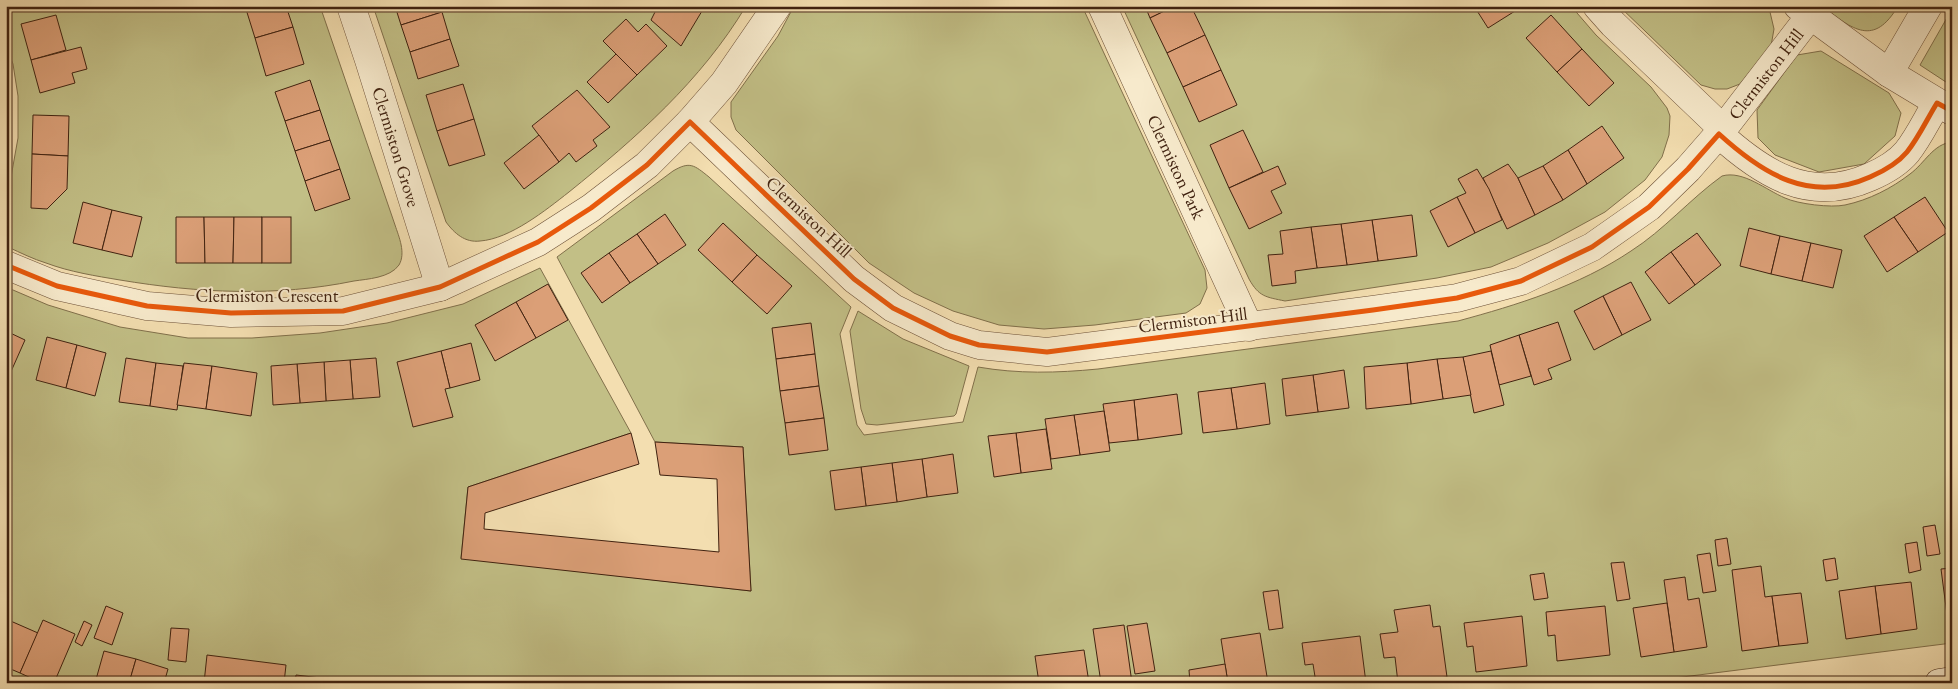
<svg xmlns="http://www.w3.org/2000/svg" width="1958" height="689" font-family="'EB Garamond',serif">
  <rect width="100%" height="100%" fill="#f3deb0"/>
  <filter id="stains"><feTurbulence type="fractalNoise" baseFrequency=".004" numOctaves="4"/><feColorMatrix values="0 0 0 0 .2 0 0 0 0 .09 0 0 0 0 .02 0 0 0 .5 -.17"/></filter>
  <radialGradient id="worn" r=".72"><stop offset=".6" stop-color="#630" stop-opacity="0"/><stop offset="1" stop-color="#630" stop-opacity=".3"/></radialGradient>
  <g fill="#c2bf86" stroke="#81704b">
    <path d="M 6,6 L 320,6 L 395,225 C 399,237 406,253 399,265 C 390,278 367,279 354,281 C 276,297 198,293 120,280 C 96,276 70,272 46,263 C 33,259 21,253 8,247 L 6,245 L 6,190 L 11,177 L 18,138 L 18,96 L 13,64 L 6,46 Z"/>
    <path d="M 373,6 L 746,6 C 701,81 636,138 569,192 C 546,210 510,239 480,241 C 465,243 454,233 446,222 Z"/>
    <polygon points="794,6 1082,6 1205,270 1207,288 1200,304 1186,313 1095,325 1044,329 999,325 953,311 914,293 869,263 736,130 731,117 731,102 778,36"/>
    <path d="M 1122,6 L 1571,6 L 1596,35 L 1651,87 L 1667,108 L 1670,116 L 1669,135 L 1662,157 L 1645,180 L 1605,212 L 1548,243 L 1491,267 L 1437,278 L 1285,301 C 1266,297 1259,297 1249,279 Z"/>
    <polygon points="1619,6 1764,6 1770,12 1774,29 1771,46 1740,84 1727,89 1715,89 1701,85"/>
    <path d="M 1822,6 L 1898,6 C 1874,47 1853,30 1822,6 Z"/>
    <polygon points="1952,9 1952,86 1920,65"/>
    <polygon points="1821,51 1889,93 1901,113 1895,136 1864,164 1819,172 1775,155 1758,138 1757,110 1797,55"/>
    <path d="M 1952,142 L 1952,643 L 1635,683 L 6,683 L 6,287 L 48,305 L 120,327 L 188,338 L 252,338 L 320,333 L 387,323 L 463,304 L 540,268 L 631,433 L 468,487 L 461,558 L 751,591 L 743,447 L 655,442 L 557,257 L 673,171 C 690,161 694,165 709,177 L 851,307 L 840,334 L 857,425 L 864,435 L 963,422 L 978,367 C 1018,374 1057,373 1098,369 L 1458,321 C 1517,305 1579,286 1631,251 C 1664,230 1690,199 1722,176 C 1743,170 1766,190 1785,198 C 1798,204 1831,208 1845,205 C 1869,200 1892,188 1910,174 C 1925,163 1933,144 1952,142 Z"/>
    <polygon points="858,311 903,339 969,366 956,414 954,416 877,425 866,424 861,409 850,331"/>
  </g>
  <g fill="#db9f77" stroke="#402210">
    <polygon points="245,6 286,6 293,27 255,38"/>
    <polygon points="395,6 440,6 442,12 401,25"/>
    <polygon points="658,6 705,6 681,46 651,20"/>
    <polygon points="1145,6 1175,6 1150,18"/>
    <polygon points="1175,6 1191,6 1205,35 1167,53 1150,18"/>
    <polygon points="1474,6 1523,6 1488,28"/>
    <polygon points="442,12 450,39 410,52 401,25"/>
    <polygon points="56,15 66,50 31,60 21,24"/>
    <polygon points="1551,15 1582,49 1557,72 1526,38"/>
    <polygon points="626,19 638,32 646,24 667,46 637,75 603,41"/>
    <polygon points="293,27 304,64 266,76 255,38"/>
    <polygon points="1205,35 1221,70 1183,87 1167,53"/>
    <polygon points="450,39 459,66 418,79 410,52"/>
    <polygon points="81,47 87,69 72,73 75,83 40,93 31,60"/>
    <polygon points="1582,49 1614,83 1589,106 1557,72"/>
    <polygon points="616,54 637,75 608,103 587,82"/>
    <polygon points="1221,70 1237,105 1199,122 1183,87"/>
    <polygon points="310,80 320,110 285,121 275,92"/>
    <polygon points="463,84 474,119 437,131 426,95"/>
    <polygon points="577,90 610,127 593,140 597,146 576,162 569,153 559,162 532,126"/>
    <polygon points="320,110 330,140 295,151 285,121"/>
    <polygon points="33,115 69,116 68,156 32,154"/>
    <polygon points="474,119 485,155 449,166 437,131"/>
    <polygon points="1602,126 1624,158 1587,184 1568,150"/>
    <polygon points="1243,130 1263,172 1229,188 1210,145"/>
    <polygon points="539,135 559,162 524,189 504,163"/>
    <polygon points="330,140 340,169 305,181 295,151"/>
    <polygon points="1568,150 1587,184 1563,200 1543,166"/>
    <polygon points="32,154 68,156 67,189 47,209 31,208"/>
    <polygon points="1508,164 1518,178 1535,215 1507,229 1483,178"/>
    <polygon points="1278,166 1286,184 1271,191 1282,213 1249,229 1229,188"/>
    <polygon points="1543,166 1563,200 1535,215 1518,178"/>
    <polygon points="340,169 350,199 315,211 305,181"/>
    <polygon points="1477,169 1489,189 1502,220 1475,233 1457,197 1466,193 1458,179"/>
    <polygon points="1457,197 1475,233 1448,247 1430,211"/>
    <polygon points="1925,197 1948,232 1918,252 1894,217"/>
    <polygon points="83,202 112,210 102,250 73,243"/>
    <polygon points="112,210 142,217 132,257 102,250"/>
    <polygon points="665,214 686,245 658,264 637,234"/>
    <polygon points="1412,215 1417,256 1378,261 1372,220"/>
    <polygon points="176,217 204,217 205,263 176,263"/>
    <polygon points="204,217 234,217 233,263 205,263"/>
    <polygon points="234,217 262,217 262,263 233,263"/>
    <rect x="262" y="217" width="29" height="46"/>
    <polygon points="1894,217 1918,252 1887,272 1864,236"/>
    <polygon points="1372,220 1378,261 1347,265 1341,224"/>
    <polygon points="723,223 757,255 732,282 698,250"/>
    <polygon points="1341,224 1347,265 1317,268 1311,227"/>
    <polygon points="1311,227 1317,268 1295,271 1296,283 1272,286 1268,255 1283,254 1280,231"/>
    <polygon points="1749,228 1780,236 1771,274 1740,266"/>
    <polygon points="1697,233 1721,265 1695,285 1671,252"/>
    <polygon points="637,234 658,264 630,283 609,253"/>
    <polygon points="1780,236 1811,243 1802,281 1771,274"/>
    <polygon points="1811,243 1842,250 1833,288 1802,281"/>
    <polygon points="1671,252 1695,285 1669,304 1645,272"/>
    <polygon points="609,253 630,283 602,303 581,273"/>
    <polygon points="757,255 792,286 767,314 732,282"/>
    <polygon points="1631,282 1651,320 1622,335 1603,296"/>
    <polygon points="548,284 568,320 536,338 516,302"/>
    <polygon points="1603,296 1622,335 1594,350 1574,311"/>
    <polygon points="516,302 536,338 495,361 475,325"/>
    <polygon points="1558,322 1571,360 1548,369 1552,379 1534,385 1519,335"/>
    <polygon points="811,323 815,354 776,359 772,328"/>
    <polygon points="6,331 25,340 9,376 6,375"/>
    <polygon points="1519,335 1531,376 1499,385 1490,345"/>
    <polygon points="47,337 77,345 66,388 36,380"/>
    <polygon points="471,343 480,380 450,388 441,351"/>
    <polygon points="77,345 106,353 95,396 66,388"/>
    <polygon points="441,351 450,388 445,389 453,417 413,427 397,362"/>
    <polygon points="1491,351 1504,405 1474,413 1463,357"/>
    <polygon points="815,354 819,386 780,391 776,359"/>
    <polygon points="1463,357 1471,395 1443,399 1437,359"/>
    <polygon points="126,358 156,363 150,406 119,402"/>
    <polygon points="376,358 380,397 353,399 350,360"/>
    <polygon points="1437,359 1443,399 1411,404 1407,363"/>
    <polygon points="350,360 353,399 326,401 324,362"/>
    <polygon points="324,362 326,401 300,403 297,364"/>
    <polygon points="156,363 183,366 177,410 150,406"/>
    <polygon points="184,363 212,366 206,409 177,405"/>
    <polygon points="1407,363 1411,404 1366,409 1364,367"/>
    <polygon points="297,364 300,403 273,405 271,366"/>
    <polygon points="212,366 257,373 251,416 206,409"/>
    <polygon points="1344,370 1349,408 1318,412 1313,375"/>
    <polygon points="1313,375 1318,412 1286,416 1282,379"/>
    <polygon points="1265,383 1270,424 1237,429 1231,388"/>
    <polygon points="819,386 824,418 785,423 780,391"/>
    <polygon points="1231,388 1237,429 1203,433 1198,392"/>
    <polygon points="1177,394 1182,434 1138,440 1134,400"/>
    <polygon points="1134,400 1138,440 1109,443 1103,404"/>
    <polygon points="1104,411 1110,451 1080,455 1074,415"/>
    <polygon points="1074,415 1080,455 1051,459 1045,419"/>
    <polygon points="824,418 828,450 789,455 785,423"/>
    <polygon points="1046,429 1052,469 1021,473 1016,433"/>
    <polygon points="631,433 639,464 485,513 484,529 719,552 717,479 660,475 655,442 743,447 751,591 461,559 468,487"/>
    <polygon points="1016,433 1021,473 994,477 988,436"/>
    <polygon points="953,454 958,493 927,497 922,459"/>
    <polygon points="922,459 927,497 897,502 892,463"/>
    <polygon points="892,463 897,502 866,506 861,467"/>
    <polygon points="861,467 866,506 835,510 830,471"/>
    <polygon points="1935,525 1940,554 1927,556 1923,527"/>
    <polygon points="1727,538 1731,564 1718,566 1715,540"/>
    <polygon points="1917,542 1921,570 1909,573 1905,544"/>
    <polygon points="1710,553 1716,591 1703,593 1697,555"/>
    <polygon points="1835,558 1838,579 1826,581 1823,560"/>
    <polygon points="1624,562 1630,599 1617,601 1611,563"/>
    <polygon points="1761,566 1765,597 1772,596 1779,646 1742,651 1732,570"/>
    <polygon points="1952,568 1952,614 1947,615 1941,569"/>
    <polygon points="1544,573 1548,598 1534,600 1530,575"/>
    <polygon points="1685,577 1688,600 1699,598 1707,647 1674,652 1664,580"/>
    <polygon points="1911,582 1917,629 1881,634 1875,586"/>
    <polygon points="1875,586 1881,634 1846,639 1839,591"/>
    <polygon points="1278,590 1283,628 1269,630 1263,592"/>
    <polygon points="1801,593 1808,643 1779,646 1772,596"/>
    <polygon points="1667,603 1674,652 1641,657 1633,608"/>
    <polygon points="1430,605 1433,627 1440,626 1447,677 1398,683 1395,657 1384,658 1380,634 1398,632 1394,610"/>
    <polygon points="106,606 123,613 112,645 94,638"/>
    <polygon points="1605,606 1610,655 1557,661 1555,635 1548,636 1546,612"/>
    <polygon points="1522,616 1527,666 1476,672 1473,646 1467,647 1464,623"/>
    <polygon points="6,619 38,633 20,673 6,667"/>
    <polygon points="43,620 75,634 54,683 42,683 20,673"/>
    <polygon points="84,621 92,625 82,646 75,642"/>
    <polygon points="1147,623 1155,671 1135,674 1127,626"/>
    <polygon points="1124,625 1132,683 1101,683 1093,629"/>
    <polygon points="171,628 189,629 186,662 168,660"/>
    <polygon points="1260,633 1268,683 1228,683 1221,639"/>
    <polygon points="1360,636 1366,683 1316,683 1313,664 1305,665 1302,643"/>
    <polygon points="1084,650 1089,683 1039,683 1035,656"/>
    <polygon points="104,651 136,659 129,683 95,683"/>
    <polygon points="207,655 286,665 284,683 204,683"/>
    <polygon points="136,659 168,669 164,683 129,683"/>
    <polygon points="1225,664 1228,683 1190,683 1189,670"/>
    <polygon points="296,675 362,683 295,683"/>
  </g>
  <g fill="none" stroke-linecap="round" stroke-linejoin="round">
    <defs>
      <g id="street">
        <polyline points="351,6 369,60 440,287"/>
        <polyline points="1102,6 1249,327"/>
        <polyline points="1597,6 1613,24 1723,129"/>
        <polyline points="1798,6 1889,73 1952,111"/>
        <polyline points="1889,73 1928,6"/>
        <polyline points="690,122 854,279 893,308 950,336 979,345 1047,352 1373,310 1457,298 1521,281 1592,247 1649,207 1688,169 1723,129 1810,16"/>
        <path d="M 1719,134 C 1763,174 1810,204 1870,177 C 1884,171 1897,164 1907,152 C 1919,137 1927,119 1937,103"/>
        <polyline points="6,265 57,286 147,306 231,313 343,311 440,287 538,242 591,208 647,165 690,122 724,83 777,6"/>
      </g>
      <polyline id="secondary" points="1939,683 1952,681"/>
    </defs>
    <use href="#street" stroke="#6d5138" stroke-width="29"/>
    <use href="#secondary" stroke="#402210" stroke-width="29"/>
    <use href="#street" stroke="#f7eacc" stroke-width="28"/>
    <use href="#secondary" stroke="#f7eacc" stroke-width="28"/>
    <defs>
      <path id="cycleway" d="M 6,265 L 57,286 L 147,306 L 231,313 L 343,311 L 440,287 L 538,242 L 591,208 L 647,165 L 690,122 L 854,279 L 893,308 L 950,336 L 979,345 L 1047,352 L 1373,310 L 1457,298 L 1521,281 L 1592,247 L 1649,207 L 1688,169 L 1719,134 C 1763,174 1810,204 1870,177 C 1884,171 1897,164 1907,152 C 1919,137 1927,119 1937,103 L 1952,111"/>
    </defs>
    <use href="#cycleway" stroke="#f7eacc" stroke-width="8"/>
    <use href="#cycleway" stroke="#e8590c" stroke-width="5"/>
  </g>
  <g text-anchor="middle" stroke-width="4" stroke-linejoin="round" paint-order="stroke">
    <g font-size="18" fill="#402210" stroke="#f7eacc">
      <text transform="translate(1766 74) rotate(-52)" y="6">Clermiston Hill</text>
      <text transform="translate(396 147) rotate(73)" y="6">Clermiston Grove</text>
      <text transform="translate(1176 167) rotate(65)" y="6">Clermiston Park</text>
      <text transform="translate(809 217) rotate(43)" y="6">Clermiston Hill</text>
      <text x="267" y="302">Clermiston Crescent</text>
      <text transform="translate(1193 320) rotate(-7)" y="6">Clermiston Hill</text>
    </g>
  </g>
  <rect width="1958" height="689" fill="none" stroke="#f3deb0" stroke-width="25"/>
  <rect x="8" y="8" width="1943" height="674" fill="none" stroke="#402210" stroke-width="2.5"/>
  <rect x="12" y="12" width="1933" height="664" fill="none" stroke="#402210"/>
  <rect width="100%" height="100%" filter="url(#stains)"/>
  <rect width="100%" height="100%" fill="url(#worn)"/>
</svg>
